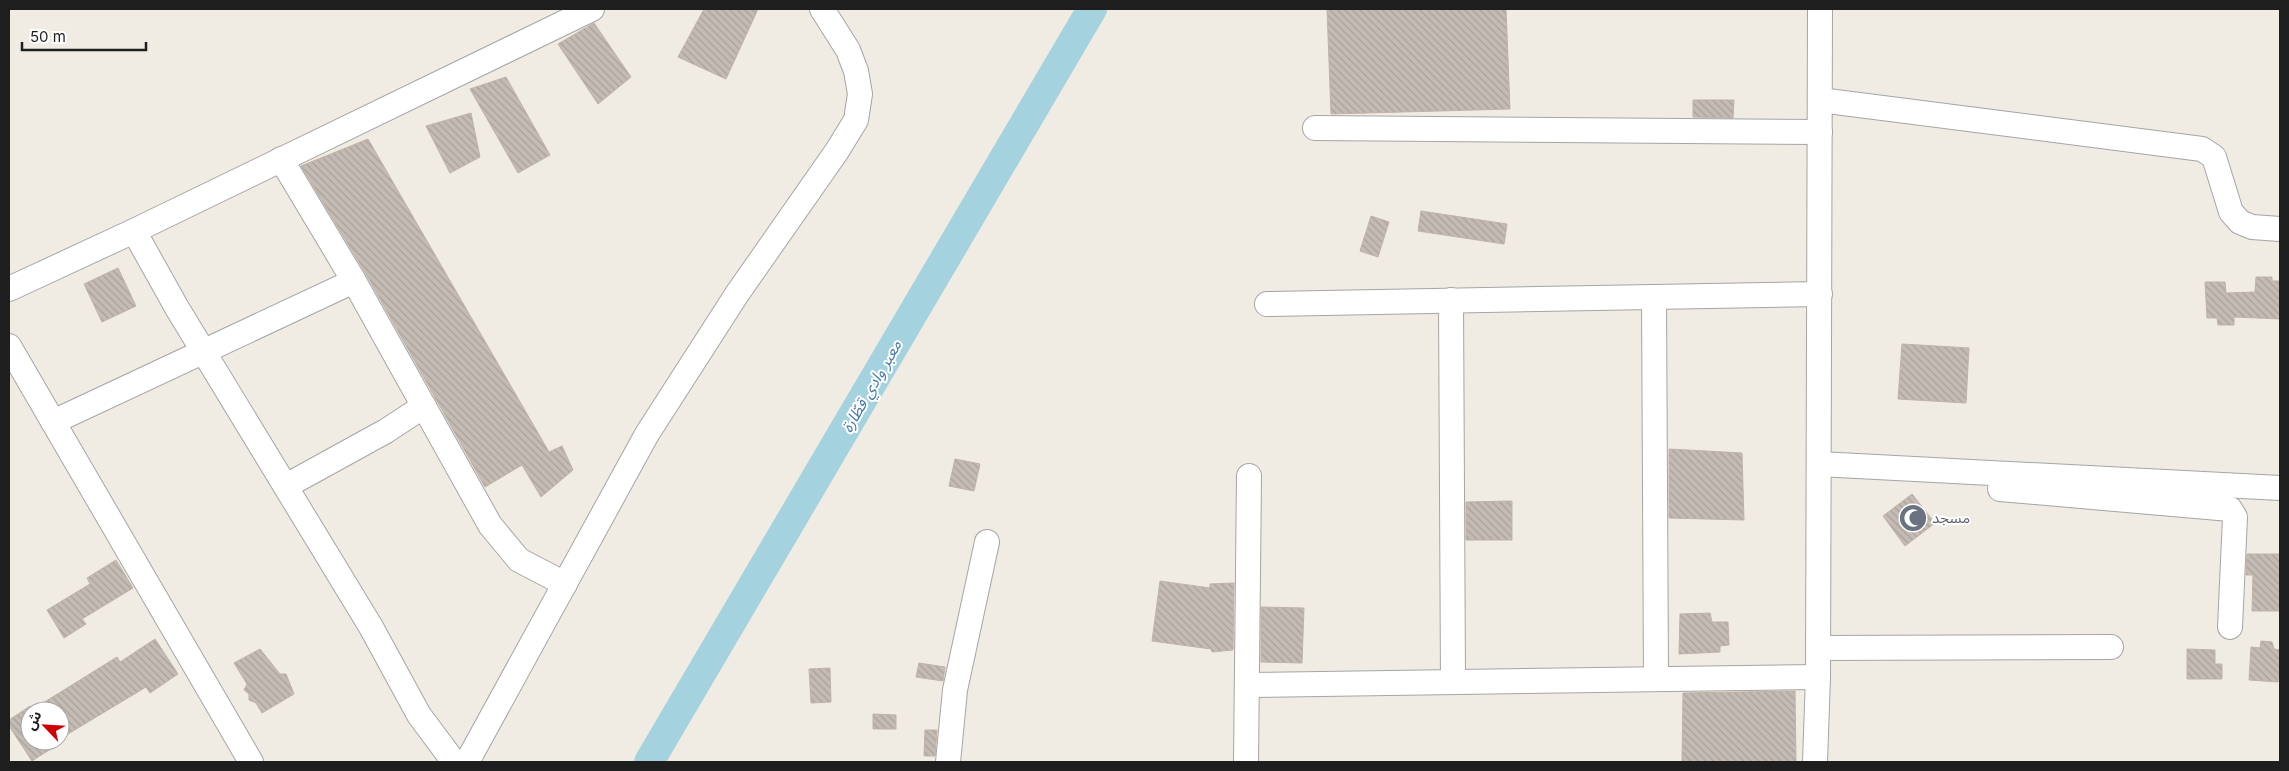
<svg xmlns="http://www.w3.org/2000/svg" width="2289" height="771" font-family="Inter,'Noto Sans Arabic',sans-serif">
  <defs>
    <pattern id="building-back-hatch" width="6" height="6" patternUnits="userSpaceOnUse" patternTransform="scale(1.25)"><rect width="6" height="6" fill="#c4bbb4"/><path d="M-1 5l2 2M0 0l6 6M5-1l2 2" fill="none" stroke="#a8a09a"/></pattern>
  </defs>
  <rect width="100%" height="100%" fill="#f0ece4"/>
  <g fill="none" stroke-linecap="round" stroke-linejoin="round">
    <polyline stroke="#a4d2de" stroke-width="30" points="649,762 1092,9"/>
  </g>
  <g fill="url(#building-back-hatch)" stroke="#c1b2a6">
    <polygon points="704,9 758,9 726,79 678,57"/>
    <polygon points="1327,9 1506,9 1510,109 1331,114"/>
    <polygon points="594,23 631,77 598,104 558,44"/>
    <polygon points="506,77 550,155 518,173 470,89"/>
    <polygon points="1693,100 1734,100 1733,118 1693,117"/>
    <polygon points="471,113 480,157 450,173 426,126"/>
    <polygon points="368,139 549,452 562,446 573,470 541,497 522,465 485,487 366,274 301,166"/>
    <polygon points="1421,211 1507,224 1504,244 1418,231"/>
    <polygon points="1371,216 1389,222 1378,257 1360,251"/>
    <polygon points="118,268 136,306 102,322 84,284"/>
    <polygon points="2256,277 2272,277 2272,281 2280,281 2280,319 2234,317 2234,325 2218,325 2217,318 2207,318 2205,282 2225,282 2226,293 2255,292"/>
    <polygon points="1902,344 1969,348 1966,403 1898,399"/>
    <polygon points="1669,449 1742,453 1744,520 1669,518"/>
    <polygon points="955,459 980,464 974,491 949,486"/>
    <polygon points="1912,494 1935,523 1905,546 1883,516"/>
    <polygon points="1512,501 1512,540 1466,540 1466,502"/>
    <polygon points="2247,554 2280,554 2280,611 2252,611 2253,575 2246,575"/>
    <polygon points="116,560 133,588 82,619 86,624 64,638 47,610 90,584 87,578"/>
    <polygon points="1160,581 1210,588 1210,584 1234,583 1233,650 1212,652 1211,649 1152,641"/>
    <polygon points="1261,607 1304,608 1302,663 1261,662"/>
    <polygon points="1710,613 1712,622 1728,622 1729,645 1720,646 1720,652 1679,654 1680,614"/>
    <polygon points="155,639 178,674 150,693 146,687 68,734 60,722 60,711 30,711 30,741 63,741 32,761 9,726 9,720 30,706 30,711 117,657 120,662"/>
    <polygon points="2261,641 2272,642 2274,649 2280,650 2278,682 2249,680 2251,647 2260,648"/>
    <polygon points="260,649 280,674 286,674 294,694 262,713 256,703 249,700 249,694 244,690 247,684 234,663"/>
    <polygon points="2187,649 2215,650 2215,664 2222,664 2222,679 2187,679"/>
    <polygon points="919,663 945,667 943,681 916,677"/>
    <polygon points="830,668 831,702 811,703 809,669"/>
    <polygon points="1795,691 1796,762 1682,762 1683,693"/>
    <polygon points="873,714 896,715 896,729 873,729"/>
    <polygon points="925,730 937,730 935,756 924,756"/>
  </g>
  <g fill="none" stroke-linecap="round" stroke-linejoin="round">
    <defs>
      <g id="minor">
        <polyline points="1820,100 2202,149 2214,157 2231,212 2240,222 2252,227 2280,229"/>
        <polyline points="1315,128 1820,132"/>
        <polyline points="281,159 354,281 490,525 519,560 565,584"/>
        <polyline points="134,231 177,308 371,627 419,715 454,762"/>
        <polyline points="9,289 134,231 592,9"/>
        <polyline points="1654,297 1656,679"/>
        <polyline points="1451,300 1453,682"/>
        <polyline points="1267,304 1820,294"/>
        <polyline points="9,346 251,762"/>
        <polyline points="53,422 354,281"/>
        <polyline points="1819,464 2280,488"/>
        <polyline points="286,486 386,431 424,406"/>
        <polyline points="2000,489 2230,509 2235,517 2230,627"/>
        <polyline points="1818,648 2111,647"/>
        <polyline points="1247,685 1818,677"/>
        <polyline points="467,762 647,434 737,294 837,151 856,120 860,94 856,71 848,50 822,9"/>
        <polyline points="948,762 955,690 987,542"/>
        <polyline points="1246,762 1249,476"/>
        <polyline points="1815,762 1818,677 1820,9"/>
      </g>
    </defs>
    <use href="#minor" stroke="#a5a5a5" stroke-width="26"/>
    <use href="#minor" stroke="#fff" stroke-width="24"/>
  </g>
  <defs>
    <symbol id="mosque-disc" viewBox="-11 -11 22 22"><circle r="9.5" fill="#6b7280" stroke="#fff"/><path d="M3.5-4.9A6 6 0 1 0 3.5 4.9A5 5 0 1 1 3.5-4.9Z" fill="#fff"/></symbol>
  </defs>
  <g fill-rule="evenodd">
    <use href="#mosque-disc" x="1897" y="502" width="32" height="32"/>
  </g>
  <g text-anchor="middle" stroke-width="4" stroke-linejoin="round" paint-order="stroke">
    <g font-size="15" fill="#5b616d" stroke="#fff" text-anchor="start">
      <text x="1932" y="523">مسجد</text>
    </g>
    <g font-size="16" font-style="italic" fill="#467aa8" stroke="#fff">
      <text transform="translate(871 386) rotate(-60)" y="6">معبر وادي قطّارة</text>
    </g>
  </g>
  <rect width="2289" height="771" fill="none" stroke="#1e1e1e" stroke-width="20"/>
  <g transform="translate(45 726) rotate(295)"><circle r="24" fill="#ffffff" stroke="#a5a5a5"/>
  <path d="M0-4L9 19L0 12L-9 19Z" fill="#cd0004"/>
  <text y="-8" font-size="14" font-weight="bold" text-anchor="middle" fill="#1e1e1e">ش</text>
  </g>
  <path d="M22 42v8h124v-8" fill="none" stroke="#1e1e1e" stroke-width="2.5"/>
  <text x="30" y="42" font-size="15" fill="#1e1e1e" stroke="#ffffff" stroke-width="4" paint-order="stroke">50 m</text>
</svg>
